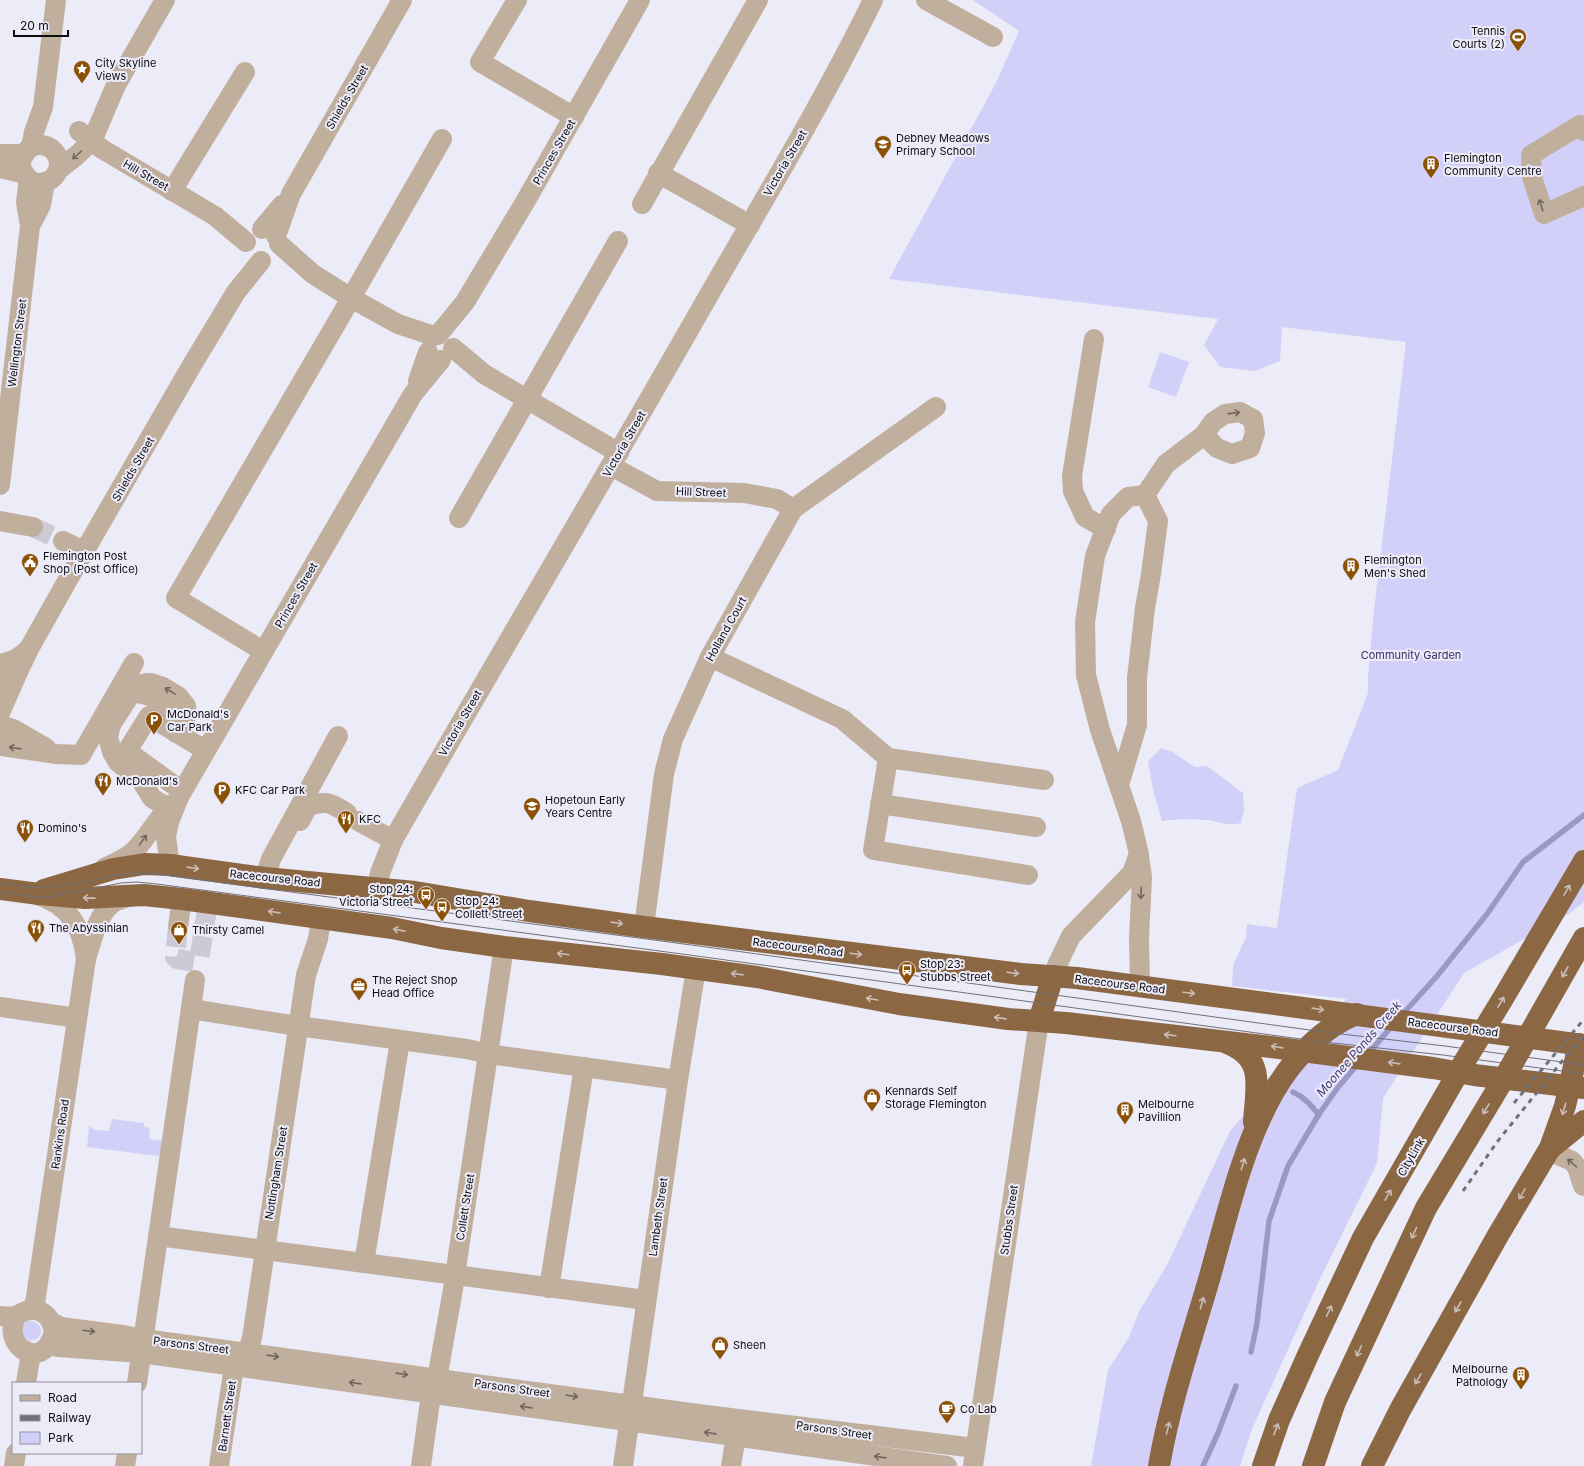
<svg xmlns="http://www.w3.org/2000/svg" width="1584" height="1466" font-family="Inter,sans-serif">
  <rect width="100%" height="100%" fill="#ecebf8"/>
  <g fill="#d2d0f8">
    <polygon points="973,0 1584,0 1584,902 1570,913 1464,973 1383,1098 1377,1163 1318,1283 1252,1429 1240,1466 1091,1466 1108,1370 1129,1337 1139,1312 1168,1263 1230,1131 1347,999 1232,986 1233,966 1246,937 1247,924 1277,928 1297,788 1338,770 1368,693 1368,675 1374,610 1406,342 1282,327 1280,361 1255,371 1220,367 1204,345 1218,319 889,279 996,83 1019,31"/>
    <polygon points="1160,352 1189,362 1176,397 1148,387"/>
    <path d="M 1161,748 L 1172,752 L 1195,767 L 1207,766 L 1243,793 L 1244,810 L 1241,823 C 1228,826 1219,822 1207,820 C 1191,819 1178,819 1162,821 L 1153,790 L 1148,761 Z"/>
    <polygon points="112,1119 144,1123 144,1127 150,1128 149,1139 168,1141 166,1157 87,1147 89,1126 95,1130 109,1131"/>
    <circle cx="31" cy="1331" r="10"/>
  </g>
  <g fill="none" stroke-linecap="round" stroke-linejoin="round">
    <g stroke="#9b97c7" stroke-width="5.5">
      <polyline points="1401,1016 1437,976 1487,914 1523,862 1584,815"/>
      <polyline points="1367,1055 1393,1025"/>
      <path d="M 1293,1092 C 1304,1097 1311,1105 1319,1115"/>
      <polyline points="1251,1352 1257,1323 1269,1221 1288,1166 1319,1114 1339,1086 1358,1064"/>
      <polyline points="1203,1466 1218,1433 1236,1386"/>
    </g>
    <g stroke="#cbcad5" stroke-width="20" stroke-dasharray="20 10" stroke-linecap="butt">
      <polyline points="33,527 63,541"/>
      <polyline points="178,927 175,957 177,959 197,962 199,960 208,903"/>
    </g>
    <g stroke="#c1af9e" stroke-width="20">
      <polyline points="517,0 480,62 574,117"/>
      <polyline points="926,0 993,37"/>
      <polyline points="79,131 102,149 215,216 246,242"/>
      <polyline points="1584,131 1580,125 1531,155 1532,177 1544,214 1584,196"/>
      <circle cx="40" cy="164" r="19"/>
      <polyline points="31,147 34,132 43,107 56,0"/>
      <polyline points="0,154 25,154"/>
      <polyline points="0,168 25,174"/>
      <polyline points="58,170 76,156 92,141 116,85 165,0"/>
      <polyline points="658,173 750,225"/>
      <polyline points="172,191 245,72"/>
      <polyline points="642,204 758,0"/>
      <polyline points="30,226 41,205 45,182"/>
      <polyline points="262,229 282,205"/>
      <polyline points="276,236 291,194 402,0"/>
      <polyline points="279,244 313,274 351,298 398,324 434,336"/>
      <polyline points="438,335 465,302 525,202 640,0"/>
      <polyline points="1094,339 1072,476 1073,491 1085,517 1106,529"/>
      <polyline points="453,348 484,374 619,453"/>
      <polyline points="418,381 428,352"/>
      <polyline points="611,466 657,491 744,493 777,499 793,509"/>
      <polyline points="0,485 30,226 26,202 29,179"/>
      <polyline points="1145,495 1166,464 1204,435 1213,422 1225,414 1240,412 1253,419 1255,433 1250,448 1232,454 1217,448 1204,435"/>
      <polyline points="459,518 618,241"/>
      <polyline points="0,521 33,527"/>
      <polyline points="63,541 84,551"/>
      <polyline points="263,651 176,598 343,312 442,139"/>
      <polyline points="710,657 842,719 888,758 1044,780"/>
      <path d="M 0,664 C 12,661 21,658 29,648"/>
      <polyline points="0,683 12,679 18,672 30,647 66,583 192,365 236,292 261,261"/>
      <polyline points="134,692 150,696 178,713 182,717 183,721"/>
      <polyline points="0,713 18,672"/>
      <polyline points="0,725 13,729 46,748"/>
      <polyline points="0,746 57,754 81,755 134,663"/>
      <polyline points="888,758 873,850 1028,875"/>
      <polyline points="1119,785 1137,725 1137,678 1145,608 1151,574 1158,521 1145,495"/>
      <polyline points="182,791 127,751 149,716 205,750"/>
      <polyline points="880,804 1036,827"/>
      <polyline points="173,811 152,798 141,780 118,762 112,752 108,737 111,725 132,692 138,685 147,683 151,683 163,687 178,696 186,706 187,715 176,733"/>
      <path d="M 300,821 L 308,806 C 328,800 330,803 347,813"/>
      <polyline points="358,821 393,840"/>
      <polyline points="1139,856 1142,877 1139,938 1140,986"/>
      <polyline points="170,865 166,837 169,822 179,797 413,394 441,360"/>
      <path d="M 104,868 C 115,863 128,858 136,849 C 149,835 158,817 172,804"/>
      <polyline points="265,878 271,859 338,736"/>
      <path d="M 377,888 L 380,873 L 393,840 C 498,657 606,476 710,293 C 766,196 824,100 873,0"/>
      <path d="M 37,895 C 69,905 82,927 86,959"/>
      <polyline points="178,927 182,899"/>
      <polyline points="644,927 664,774 673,739 710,657 793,509 936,407"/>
      <polyline points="1053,976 1058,963 1071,936 1132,873 1139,854 1131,821 1100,730 1086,675 1085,622 1095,556 1111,514 1128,497 1145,495"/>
      <polyline points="0,1007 77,1018"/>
      <polyline points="191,1009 298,1026 467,1049 488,1054 678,1080"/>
      <polyline points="1549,1151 1572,1161 1577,1167 1583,1186"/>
      <polyline points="158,1236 646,1300"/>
      <polyline points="364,1263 400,1041"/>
      <polyline points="549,1288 584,1067"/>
      <path d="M 34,1310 L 86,959 C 92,941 97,914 113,903 C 118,899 125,899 130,896"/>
      <path d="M 0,1316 C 5,1316 10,1317 15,1316 C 23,1313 27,1308 36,1310 C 44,1312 51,1318 53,1327 C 54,1332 53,1337 50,1342 C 37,1368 0,1344 17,1315"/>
      <polyline points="51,1322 61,1327 123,1335 144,1339 706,1415 975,1448"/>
      <polyline points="49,1344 58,1347 141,1353 947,1466"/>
      <polyline points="26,1383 31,1353"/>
      <polyline points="137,1383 195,980"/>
      <polyline points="14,1466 16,1453"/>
      <polyline points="125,1466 127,1453"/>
      <polyline points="219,1466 234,1366 247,1353 252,1338 306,975 318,939 321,919"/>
      <polyline points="421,1466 431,1394 437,1379 453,1289 504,947"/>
      <polyline points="623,1466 678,1080 696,969"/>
      <polyline points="731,1466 738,1424"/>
      <polyline points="973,1466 1039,1021"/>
    </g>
    <g stroke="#8c6743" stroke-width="22">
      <polyline points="0,889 39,894 85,898 144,895 182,899 392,928 441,938 504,947 662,964 757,977 899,1004 1008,1019 1066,1023 1271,1047 1433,1068 1474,1075 1584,1088"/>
      <polyline points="44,890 113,869 145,864 170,865 265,878 415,892 529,911 644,927 1021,974 1077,978 1584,1045"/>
      <polyline points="1039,1021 1053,976"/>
      <path d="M 1227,1043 C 1266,1058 1256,1087 1254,1122"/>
      <polyline points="1552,1147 1584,1121"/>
      <path d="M 1159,1466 C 1170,1402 1192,1338 1210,1276 C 1227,1216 1242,1148 1273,1093 C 1291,1061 1322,1027 1357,1014"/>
      <polyline points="1372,1466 1400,1410 1497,1237 1550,1148 1565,1106 1579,1044"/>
    </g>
    <g stroke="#717179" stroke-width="1">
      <path d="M 0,883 C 17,885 34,889 52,887 C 84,884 115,872 148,873 L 699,946 L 1324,1032 L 1445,1046 L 1584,1065"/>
      <polyline points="0,892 35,897 50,897 121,883 137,882 157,884 697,956 1315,1041 1443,1055 1584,1074"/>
    </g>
    <g stroke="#717179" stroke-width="3" stroke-dasharray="5 5" stroke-linecap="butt">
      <polyline points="1514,1103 1584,1019"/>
      <polyline points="1463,1191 1497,1142 1584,1034"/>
    </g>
    <g stroke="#8c6743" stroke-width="22">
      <polyline points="1263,1466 1279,1420 1308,1355 1363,1238 1466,1059 1502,1000 1584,861"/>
      <polyline points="1313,1466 1335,1402 1426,1208 1506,1075 1584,938"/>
    </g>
  </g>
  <defs><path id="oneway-shaft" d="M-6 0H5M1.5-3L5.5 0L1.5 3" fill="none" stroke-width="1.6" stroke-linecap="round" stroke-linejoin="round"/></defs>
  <g stroke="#70665f">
    <use href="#oneway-shaft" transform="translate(77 155) rotate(138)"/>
    <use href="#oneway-shaft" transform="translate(1541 205) rotate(-108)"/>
    <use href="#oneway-shaft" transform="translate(1234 413) rotate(-6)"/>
    <use href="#oneway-shaft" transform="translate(170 691) rotate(-149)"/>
    <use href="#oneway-shaft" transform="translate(15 748) rotate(-172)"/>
    <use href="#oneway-shaft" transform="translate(143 840) rotate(-55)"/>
    <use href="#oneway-shaft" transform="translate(1141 893) rotate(93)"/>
    <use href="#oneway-shaft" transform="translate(1572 1163) rotate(-138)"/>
    <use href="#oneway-shaft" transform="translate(89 1331) rotate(7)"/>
    <use href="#oneway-shaft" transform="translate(273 1356) rotate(8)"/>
    <use href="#oneway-shaft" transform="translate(402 1374) rotate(8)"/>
    <use href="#oneway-shaft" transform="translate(355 1383) rotate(-172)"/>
    <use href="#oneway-shaft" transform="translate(572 1396) rotate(8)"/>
    <use href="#oneway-shaft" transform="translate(526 1407) rotate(-172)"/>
    <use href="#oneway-shaft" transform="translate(710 1433) rotate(-172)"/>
    <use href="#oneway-shaft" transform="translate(880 1457) rotate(-172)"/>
  </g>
  <g stroke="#cabdb9">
    <use href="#oneway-shaft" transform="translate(193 868) rotate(8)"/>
    <use href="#oneway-shaft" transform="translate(1567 890) rotate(-60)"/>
    <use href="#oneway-shaft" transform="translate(89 898) rotate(-179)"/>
    <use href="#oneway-shaft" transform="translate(274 912) rotate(-172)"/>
    <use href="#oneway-shaft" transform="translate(617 923) rotate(8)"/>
    <use href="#oneway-shaft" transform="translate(399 930) rotate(-169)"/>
    <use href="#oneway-shaft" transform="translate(563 954) rotate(-173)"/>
    <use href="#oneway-shaft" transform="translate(856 954) rotate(7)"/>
    <use href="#oneway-shaft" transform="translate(1565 972) rotate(119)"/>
    <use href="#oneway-shaft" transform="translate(1013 973) rotate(7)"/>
    <use href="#oneway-shaft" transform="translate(737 974) rotate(-172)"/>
    <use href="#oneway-shaft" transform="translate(1189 993) rotate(7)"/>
    <use href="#oneway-shaft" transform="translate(872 999) rotate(-170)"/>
    <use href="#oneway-shaft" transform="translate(1501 1002) rotate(-59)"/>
    <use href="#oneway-shaft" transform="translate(1318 1009) rotate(8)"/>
    <use href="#oneway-shaft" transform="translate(1000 1018) rotate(-172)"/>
    <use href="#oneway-shaft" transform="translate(1170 1035) rotate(-173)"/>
    <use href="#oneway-shaft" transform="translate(1277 1047) rotate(-172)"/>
    <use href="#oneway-shaft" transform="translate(1394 1063) rotate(-172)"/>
    <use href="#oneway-shaft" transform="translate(1486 1109) rotate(121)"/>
    <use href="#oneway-shaft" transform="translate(1564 1109) rotate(106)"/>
    <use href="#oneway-shaft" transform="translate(1243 1164) rotate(-73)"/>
    <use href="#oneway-shaft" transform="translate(1522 1194) rotate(120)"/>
    <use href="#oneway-shaft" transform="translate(1388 1195) rotate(-60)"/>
    <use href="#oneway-shaft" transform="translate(1414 1233) rotate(115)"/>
    <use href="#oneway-shaft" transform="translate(1202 1303) rotate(-74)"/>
    <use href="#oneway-shaft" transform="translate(1458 1307) rotate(119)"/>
    <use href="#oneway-shaft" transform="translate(1329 1311) rotate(-65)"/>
    <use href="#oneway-shaft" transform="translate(1359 1351) rotate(115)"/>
    <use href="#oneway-shaft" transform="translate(1418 1379) rotate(120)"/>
    <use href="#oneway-shaft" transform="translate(1168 1428) rotate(-76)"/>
    <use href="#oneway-shaft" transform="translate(1276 1429) rotate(-70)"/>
  </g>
  <defs>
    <symbol id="stadium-pin" viewBox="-11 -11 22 30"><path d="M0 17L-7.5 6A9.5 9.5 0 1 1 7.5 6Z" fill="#8a5107" stroke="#ecebf8"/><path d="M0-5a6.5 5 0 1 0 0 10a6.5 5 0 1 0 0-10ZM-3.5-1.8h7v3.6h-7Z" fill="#fff"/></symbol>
    <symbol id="sight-pin" viewBox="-11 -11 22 30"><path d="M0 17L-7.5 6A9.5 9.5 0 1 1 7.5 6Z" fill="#8a5107" stroke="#ecebf8"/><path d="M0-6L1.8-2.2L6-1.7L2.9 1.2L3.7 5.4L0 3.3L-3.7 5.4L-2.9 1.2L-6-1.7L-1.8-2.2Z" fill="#fff"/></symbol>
    <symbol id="school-pin" viewBox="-11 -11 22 30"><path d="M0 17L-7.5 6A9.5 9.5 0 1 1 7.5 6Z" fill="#8a5107" stroke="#ecebf8"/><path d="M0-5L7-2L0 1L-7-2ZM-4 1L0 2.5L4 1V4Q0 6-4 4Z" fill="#fff"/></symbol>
    <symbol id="building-pin" viewBox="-11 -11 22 30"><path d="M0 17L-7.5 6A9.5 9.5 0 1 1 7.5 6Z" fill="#8a5107" stroke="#ecebf8"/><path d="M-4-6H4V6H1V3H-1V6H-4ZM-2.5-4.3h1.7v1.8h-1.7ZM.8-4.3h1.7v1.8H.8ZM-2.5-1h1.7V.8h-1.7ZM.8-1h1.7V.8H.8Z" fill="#fff"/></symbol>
    <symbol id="civic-pin" viewBox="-11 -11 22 30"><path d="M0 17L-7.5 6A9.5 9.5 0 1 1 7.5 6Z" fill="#8a5107" stroke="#ecebf8"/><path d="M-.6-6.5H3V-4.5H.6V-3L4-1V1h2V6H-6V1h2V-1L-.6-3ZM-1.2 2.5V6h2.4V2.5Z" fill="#fff"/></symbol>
    <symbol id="parking-pin" viewBox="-11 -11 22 30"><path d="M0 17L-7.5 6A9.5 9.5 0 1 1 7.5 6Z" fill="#8a5107" stroke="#ecebf8"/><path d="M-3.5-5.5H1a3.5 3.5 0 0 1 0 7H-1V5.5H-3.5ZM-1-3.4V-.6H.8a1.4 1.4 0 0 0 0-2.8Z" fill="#fff"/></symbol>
    <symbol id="restaurant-pin" viewBox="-11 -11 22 30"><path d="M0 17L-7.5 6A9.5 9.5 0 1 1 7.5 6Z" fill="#8a5107" stroke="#ecebf8"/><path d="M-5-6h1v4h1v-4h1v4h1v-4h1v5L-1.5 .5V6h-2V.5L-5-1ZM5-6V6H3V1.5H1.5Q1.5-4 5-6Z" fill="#fff"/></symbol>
    <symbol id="bus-pin" viewBox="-11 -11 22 30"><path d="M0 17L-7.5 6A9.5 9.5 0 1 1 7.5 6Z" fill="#8a5107" stroke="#ecebf8"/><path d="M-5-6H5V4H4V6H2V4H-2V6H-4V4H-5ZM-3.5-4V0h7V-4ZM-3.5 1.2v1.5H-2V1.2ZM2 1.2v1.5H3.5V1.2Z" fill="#fff"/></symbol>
    <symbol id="shop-pin" viewBox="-11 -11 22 30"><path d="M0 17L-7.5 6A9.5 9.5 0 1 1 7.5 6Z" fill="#8a5107" stroke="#ecebf8"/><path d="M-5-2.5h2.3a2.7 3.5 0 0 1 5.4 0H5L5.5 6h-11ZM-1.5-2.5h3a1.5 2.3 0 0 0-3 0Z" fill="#fff"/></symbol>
    <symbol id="office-pin" viewBox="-11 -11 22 30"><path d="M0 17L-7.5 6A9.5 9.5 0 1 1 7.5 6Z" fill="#8a5107" stroke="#ecebf8"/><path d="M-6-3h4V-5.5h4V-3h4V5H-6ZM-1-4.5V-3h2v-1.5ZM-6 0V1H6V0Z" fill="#fff"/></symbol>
    <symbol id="cafe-pin" viewBox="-11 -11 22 30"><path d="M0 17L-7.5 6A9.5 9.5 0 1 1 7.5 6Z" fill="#8a5107" stroke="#ecebf8"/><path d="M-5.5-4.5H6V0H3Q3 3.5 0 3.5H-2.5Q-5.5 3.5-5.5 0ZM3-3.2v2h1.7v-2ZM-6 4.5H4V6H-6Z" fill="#fff"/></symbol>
  </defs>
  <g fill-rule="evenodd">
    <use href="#stadium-pin" x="1508" y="27" width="20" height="27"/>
    <use href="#sight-pin" x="72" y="59" width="20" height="27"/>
    <use href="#school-pin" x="873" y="134" width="20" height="27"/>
    <use href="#building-pin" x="1421" y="154" width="20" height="27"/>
    <use href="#civic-pin" x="20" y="552" width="20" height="27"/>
    <use href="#building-pin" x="1341" y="556" width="20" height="27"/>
    <use href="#parking-pin" x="144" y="710" width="20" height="27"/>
    <use href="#restaurant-pin" x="93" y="771" width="20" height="27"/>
    <use href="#parking-pin" x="212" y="780" width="20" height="27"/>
    <use href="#school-pin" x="522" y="796" width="20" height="27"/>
    <use href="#restaurant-pin" x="336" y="809" width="20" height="27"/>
    <use href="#restaurant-pin" x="15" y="818" width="20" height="27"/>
    <use href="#bus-pin" x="416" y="885" width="20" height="27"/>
    <use href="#bus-pin" x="432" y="897" width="20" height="27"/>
    <use href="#restaurant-pin" x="26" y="918" width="20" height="27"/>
    <use href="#shop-pin" x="169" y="920" width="20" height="27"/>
    <use href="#bus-pin" x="897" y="960" width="20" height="27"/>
    <use href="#office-pin" x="349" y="976" width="20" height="27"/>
    <use href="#shop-pin" x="862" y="1087" width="20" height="27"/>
    <use href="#building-pin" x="1115" y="1100" width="20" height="27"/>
    <use href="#shop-pin" x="710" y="1335" width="20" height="27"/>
    <use href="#building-pin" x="1511" y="1365" width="20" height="27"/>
    <use href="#cafe-pin" x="937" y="1399" width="20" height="27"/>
  </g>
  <g text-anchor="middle" stroke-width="4" stroke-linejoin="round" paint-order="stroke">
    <g font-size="11" fill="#0d0d11" stroke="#ecebf8" text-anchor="start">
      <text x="1505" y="35" text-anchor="end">Tennis<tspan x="1505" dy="13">Courts (2)</tspan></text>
      <text x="95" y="67">City Skyline<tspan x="95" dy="13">Views</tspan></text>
      <text x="896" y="142">Debney Meadows<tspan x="896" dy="13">Primary School</tspan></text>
      <text x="1444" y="162">Flemington<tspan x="1444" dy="13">Community Centre</tspan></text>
      <text x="43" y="560">Flemington Post<tspan x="43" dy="13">Shop (Post Office)</tspan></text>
      <text x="1364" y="564">Flemington<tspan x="1364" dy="13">Men's Shed</tspan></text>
      <text x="167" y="718">McDonald's<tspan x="167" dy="13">Car Park</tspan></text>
      <text x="116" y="785">McDonald's</text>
      <text x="235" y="794">KFC Car Park</text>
      <text x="545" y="804">Hopetoun Early<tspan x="545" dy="13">Years Centre</tspan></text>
      <text x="359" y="823">KFC</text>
      <text x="38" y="832">Domino's</text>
      <text x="413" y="893" text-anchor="end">Stop 24:<tspan x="413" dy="13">Victoria Street</tspan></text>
      <text x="455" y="905">Stop 24:<tspan x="455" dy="13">Collett Street</tspan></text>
      <text x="49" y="932">The Abyssinian</text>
      <text x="192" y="934">Thirsty Camel</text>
      <text x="920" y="968">Stop 23:<tspan x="920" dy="13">Stubbs Street</tspan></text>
      <text x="372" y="984">The Reject Shop<tspan x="372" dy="13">Head Office</tspan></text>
      <text x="885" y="1095">Kennards Self<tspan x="885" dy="13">Storage Flemington</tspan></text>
      <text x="1138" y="1108">Melbourne<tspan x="1138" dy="13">Pavillion</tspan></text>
      <text x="733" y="1349">Sheen</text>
      <text x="1508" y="1373" text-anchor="end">Melbourne<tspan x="1508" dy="13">Pathology</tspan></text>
      <text x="960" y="1413">Co Lab</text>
    </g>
    <g font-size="11" fill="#0d0d11" stroke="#ecebf8">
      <text transform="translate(347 97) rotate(-60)" y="4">Shields Street</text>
      <text transform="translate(554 152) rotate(-60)" y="4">Princes Street</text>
      <text transform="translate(785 163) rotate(-60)" y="4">Victoria Street</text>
      <text transform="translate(146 175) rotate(30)" y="4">Hill Street</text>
      <text transform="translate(17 343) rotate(-83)" y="4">Wellington Street</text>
      <text transform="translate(624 444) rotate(-60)" y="4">Victoria Street</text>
      <text transform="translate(133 469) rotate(-60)" y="4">Shields Street</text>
      <text transform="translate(701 492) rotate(2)" y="4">Hill Street</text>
      <text transform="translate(296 595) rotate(-60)" y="4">Princes Street</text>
      <text transform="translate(726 629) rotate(-61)" y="4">Holland Court</text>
      <text transform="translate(460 723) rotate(-60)" y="4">Victoria Street</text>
      <text transform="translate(275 878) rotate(6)" y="4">Racecourse Road</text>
      <text transform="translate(798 947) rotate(7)" y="4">Racecourse Road</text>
      <text transform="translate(1120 984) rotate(7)" y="4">Racecourse Road</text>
      <text transform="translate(1453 1027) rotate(7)" y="4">Racecourse Road</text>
      <text transform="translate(60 1134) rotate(-82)" y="4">Rankins Road</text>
      <text transform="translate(1411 1157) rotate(-60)" y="4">CityLink</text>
      <text transform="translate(276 1173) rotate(-81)" y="4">Nottingham Street</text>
      <text transform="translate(465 1207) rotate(-81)" y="4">Collett Street</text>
      <text transform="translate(658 1217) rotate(-82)" y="4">Lambeth Street</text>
      <text transform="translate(1009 1220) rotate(-82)" y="4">Stubbs Street</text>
      <text transform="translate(191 1345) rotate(7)" y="4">Parsons Street</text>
      <text transform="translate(512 1388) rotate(8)" y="4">Parsons Street</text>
      <text transform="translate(227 1416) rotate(-82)" y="4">Barnett Street</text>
      <text transform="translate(834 1430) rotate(8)" y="4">Parsons Street</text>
    </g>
    <g font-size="11" fill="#372c67" stroke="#ecebf8">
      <text x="1411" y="659">Community Garden</text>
    </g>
    <g font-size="12" font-style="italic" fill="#433a76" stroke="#ecebf8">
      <text transform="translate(1359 1049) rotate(-49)" y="4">Moonee Ponds Creek</text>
    </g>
  </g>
  <rect x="12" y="1382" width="130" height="72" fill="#ecebf8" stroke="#93929c"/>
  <rect x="20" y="1395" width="20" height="6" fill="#c1af9e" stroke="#93929c"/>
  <text x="48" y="1402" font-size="12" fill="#0d0d11">Road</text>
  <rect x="20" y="1415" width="20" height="6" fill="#717179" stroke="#93929c"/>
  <text x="48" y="1422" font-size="12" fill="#0d0d11">Railway</text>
  <rect x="20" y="1432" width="20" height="12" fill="#d2d0f8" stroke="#93929c"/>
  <text x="48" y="1442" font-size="12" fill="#0d0d11">Park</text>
  <path d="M14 30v6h54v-6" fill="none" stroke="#0d0d11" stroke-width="2"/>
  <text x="20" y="30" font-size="12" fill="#0d0d11" stroke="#ecebf8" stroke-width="3" paint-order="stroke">20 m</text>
</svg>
